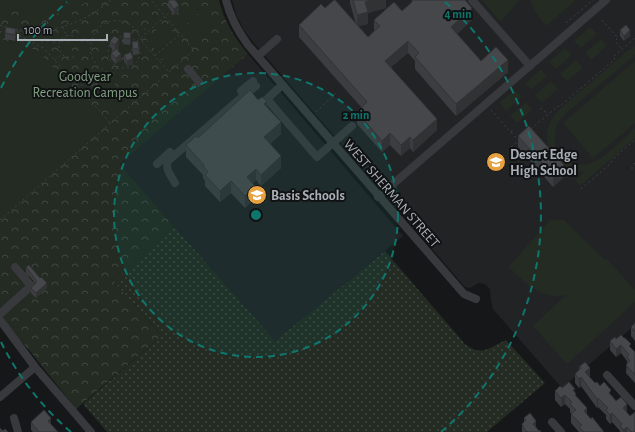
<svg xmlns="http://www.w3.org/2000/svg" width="635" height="432" font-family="'Alegreya Sans',sans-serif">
  <defs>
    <pattern id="grass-dots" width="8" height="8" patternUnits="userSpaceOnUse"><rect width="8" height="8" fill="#232b23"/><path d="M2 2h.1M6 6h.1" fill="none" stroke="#404741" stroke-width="1.8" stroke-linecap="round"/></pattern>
    <pattern id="forest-crowns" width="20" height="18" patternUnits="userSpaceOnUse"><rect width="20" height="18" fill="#232b23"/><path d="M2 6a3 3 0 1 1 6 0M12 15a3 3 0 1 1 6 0" fill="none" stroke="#404741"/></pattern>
  </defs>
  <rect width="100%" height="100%" fill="#161718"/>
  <g fill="#222325">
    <polygon points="232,0 635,0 635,325 562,388 493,309 491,301 490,289 485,284 479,283 470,288 465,287 253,42 244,30 236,14"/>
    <polygon points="248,54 403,236 275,341 120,164"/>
  </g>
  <path fill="url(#grass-dots)" d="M 174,226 L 275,341 L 385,251 L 465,344 C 482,357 488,348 506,340 L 545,383 L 487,432 L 107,432 L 83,404 L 162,336 L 114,282 Z"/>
  <path fill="url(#forest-crowns)" d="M 0,0 L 219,0 C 224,21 234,37 248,54 L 120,164 L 174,226 L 114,282 L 162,336 L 76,409 L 30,351 L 0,319 Z"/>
  <g fill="#232b23">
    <path d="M 0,0 L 89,0 C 64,18 27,20 0,5 Z"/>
    <polygon points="482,0 519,0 501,22"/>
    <polygon points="530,0 576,0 546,26 535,12"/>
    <polygon points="194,5 200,12 184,26 178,19"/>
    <polygon points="205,17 211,25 195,38 189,31"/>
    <polygon points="165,23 176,35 157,52 146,39"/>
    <polygon points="590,27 597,34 581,48 574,41"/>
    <polygon points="178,38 189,51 170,67 159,55"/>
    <polygon points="0,39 29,47 41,54 104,126 0,217"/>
    <polygon points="601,39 607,46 591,60 585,53"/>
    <path d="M 635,46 L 635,55 L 565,114 C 542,135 561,173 591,163 C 604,159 624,138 635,128 L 635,138 L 580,186 L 575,180 L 584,172 C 550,169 534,133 560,109 L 626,52 Z"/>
    <polygon points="565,48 572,55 556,69 549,62"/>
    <polygon points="576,60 583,68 567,81 560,74"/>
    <polygon points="635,61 635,123 593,158 563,123"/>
    <polygon points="541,69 547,76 531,90 525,83"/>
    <polygon points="111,80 130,101 113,116 95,94"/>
    <polygon points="551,81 558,89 542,103 535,95"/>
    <polygon points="515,90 522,97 506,111 499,103"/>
    <polygon points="526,102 532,110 517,123 510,116"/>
    <path d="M 550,220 L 564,220 L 605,260 L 607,259 L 635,290 L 635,302 L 567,364 L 533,326 L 566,295 C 542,300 525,283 509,267 L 521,253 Z"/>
  </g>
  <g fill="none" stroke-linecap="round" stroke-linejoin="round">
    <g stroke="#3e4044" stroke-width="1" stroke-dasharray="2 3" stroke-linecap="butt">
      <polyline points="602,20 618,38 615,41 622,49"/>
      <polyline points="566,23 593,0"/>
      <polyline points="141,24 147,32"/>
      <polyline points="0,25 7,27"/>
      <polyline points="63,27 66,35"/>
      <path d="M 16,29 C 50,36 86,22 111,0"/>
      <polyline points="20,30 20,36 43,48 50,55 110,123"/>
      <polyline points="0,32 1,32 3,27"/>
      <circle cx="124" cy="52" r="16"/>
      <polyline points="137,41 170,12"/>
      <polyline points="53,42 58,43"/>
      <polyline points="155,56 180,34"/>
      <path d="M 74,57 C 52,61 55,28 76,37"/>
      <polyline points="55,60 62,54"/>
      <path d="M 112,74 C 68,59 100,3 132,26 C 139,31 139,37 144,44 C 151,53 161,62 169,72"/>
      <path d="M 73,90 L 77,85 C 95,86 108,82 117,67"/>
      <polyline points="540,108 548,114"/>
      <polyline points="491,110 518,140"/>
      <polyline points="316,112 336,93"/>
      <polyline points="531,129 558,106 559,107 615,59 613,57 635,38"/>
      <polyline points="511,132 513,129"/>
      <polyline points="511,147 518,141"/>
      <polyline points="632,169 632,166 635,163"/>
      <polyline points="581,189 610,164 616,156 635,140"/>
      <polyline points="0,220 194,50 151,0"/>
    </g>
    <g stroke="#38393d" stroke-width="8">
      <path d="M 226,0 C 230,17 238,31 248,45 L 464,294 L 476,299"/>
      <polyline points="472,0 530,66"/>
      <polyline points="258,56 277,39"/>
      <polyline points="188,69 199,82"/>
      <polyline points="282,85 267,99 317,157 352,126"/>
      <polyline points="241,91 253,81"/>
      <polyline points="157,164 170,152"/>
      <path d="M 175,183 C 171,176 165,169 168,161 L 242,97 L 256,86"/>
      <polyline points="378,197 606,0"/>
      <polyline points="0,314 31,286 15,267"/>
      <polyline points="0,320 35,367 91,432"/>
      <polyline points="607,375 635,406"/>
      <polyline points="0,397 35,367"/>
      <polyline points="14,418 18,432"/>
      <polyline points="552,422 561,432"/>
    </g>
  </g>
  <g fill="#3b3d40">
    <polygon points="350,0 386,0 386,8 368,13 368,24 358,26 368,37 374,31 374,20 402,11 472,20 457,34 481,61 508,72 456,116 415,69 415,61 408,53 391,67 437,130 413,152 410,148 401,156 390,145 382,152 357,124 357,112 362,108 299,37 299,25 325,8 356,24 350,3"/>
    <polygon points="168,1 179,11 174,15 168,7"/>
    <polygon points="620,30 630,36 624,41 620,36"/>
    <polygon points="5,33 16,35 15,41 5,39"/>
    <polygon points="123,38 131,39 130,45 123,44"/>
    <polygon points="110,41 119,45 117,49 121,60 116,64 111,59 111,53 114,50 110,47"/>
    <polygon points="132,42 139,49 139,54 133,55"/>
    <polygon points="124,55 133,64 127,66 124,61"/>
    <polygon points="258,100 267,107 281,134 270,144 281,168 261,186 256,180 253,183 255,198 245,208 231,193 220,202 205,186 205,181 203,178 203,175 186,157 186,145 198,138"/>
    <polygon points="518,136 564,177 553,187 518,147"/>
    <polygon points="26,267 40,278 47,288 36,298 31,293 31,288 36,284 26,272"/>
    <polygon points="635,323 635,341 631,336 631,327"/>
    <polygon points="616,339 631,348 635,352 635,383 626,373 627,361 621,353 616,357 610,350 610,341"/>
    <polygon points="579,367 595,383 600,386 611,395 627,413 635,432 620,432 620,431 612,422 610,424 606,419 606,415 598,407 597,408 581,386 579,388 575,383 575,374 579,370"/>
    <polygon points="562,388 575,392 576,396 587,415 604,432 579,432 571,423 571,414 570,412 570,409 565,404 561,407 555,400 555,391"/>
    <polygon points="524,418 536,427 539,431 541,432 522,432 522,424 524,422"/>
    <polygon points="31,422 51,425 58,432 33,432 31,430"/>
  </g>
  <g fill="#303234">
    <polygon points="372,0 386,0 386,8 368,13 368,24 357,27 357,15 365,2"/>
    <polygon points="179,5 179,11 174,15 174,9"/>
    <polygon points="472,8 472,20 451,39 451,27"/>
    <polygon points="16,29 16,35 15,41 15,35"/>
    <polygon points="630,30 630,36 624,41 624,36"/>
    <polygon points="131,33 131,39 130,45 130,39"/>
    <polygon points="119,39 119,45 115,51 115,45"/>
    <polygon points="408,41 408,53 385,72 385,61"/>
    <polygon points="121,54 121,60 116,64 116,58"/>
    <polygon points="133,58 133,64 127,66 127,61"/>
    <polygon points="508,60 508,72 456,116 456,104"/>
    <polygon points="267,101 267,113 264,104"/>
    <polygon points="437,119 437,130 413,152 413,140"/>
    <polygon points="281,122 281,134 264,149 264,137"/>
    <polygon points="390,133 390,145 382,152 382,141"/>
    <polygon points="410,137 410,148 401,156 401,145"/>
    <polygon points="281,156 281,168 261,186 261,175"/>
    <polygon points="564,165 564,177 553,187 553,175"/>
    <polygon points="256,169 256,180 247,189 247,177"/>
    <polygon points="231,181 231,193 220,202 220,191"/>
    <polygon points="255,186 255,198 245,208 245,196"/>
    <polygon points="47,283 47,288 36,298 36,293"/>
    <polygon points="621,345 621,353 616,357 616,349"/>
    <polygon points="590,368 590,377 585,372"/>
    <polygon points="581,377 581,386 579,388 579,379"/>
    <polygon points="565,395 565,404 561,407 561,398"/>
    <polygon points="598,398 598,407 597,408 597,399"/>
    <polygon points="627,404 627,413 623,417 623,408"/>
    <polygon points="587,408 587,417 584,411"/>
    <polygon points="612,413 612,422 610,424 610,415"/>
    <polygon points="51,418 51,426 48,421"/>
    <polygon points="536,421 536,429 533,424"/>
    <polygon points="627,427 627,432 623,432 623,430"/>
  </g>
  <g fill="#45474b" stroke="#303234">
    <polygon points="170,0 175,0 179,5 174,9 168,1"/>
    <polygon points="334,0 335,0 368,37 380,26 374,20 394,2 402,11 412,2 412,0 465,0 472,8 451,27 481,61 496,47 508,60 456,104 415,57 419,53 408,41 385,61 437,119 413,140 410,137 401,145 390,133 382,141 357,112 367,102 299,25 321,4 325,8"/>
    <polygon points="353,0 372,0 365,2 368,12 357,15"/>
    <polygon points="626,25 630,30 624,36 620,30"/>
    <polygon points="6,27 16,29 15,35 5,33"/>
    <polygon points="124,32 131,33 130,39 123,38"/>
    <polygon points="114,36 119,39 115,45 110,41"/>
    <polygon points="138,41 139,49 133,49 132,42"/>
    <polygon points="116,49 121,54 116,58 111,53"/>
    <polygon points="131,52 133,58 127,61 124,55"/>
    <polygon points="250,90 258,100 262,97 267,101 264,104 281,122 264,137 281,156 261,175 256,169 247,177 255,186 245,196 231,181 220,191 205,175 208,172 203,166 204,165 186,145 196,136 198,138"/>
    <polygon points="529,126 564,165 553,175 518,136"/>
    <polygon points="29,265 40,278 41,277 47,283 36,293 31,288 36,283 36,280 26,267"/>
    <polygon points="635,323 635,332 631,327"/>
    <polygon points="621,335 624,338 625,338 631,344 629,346 635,352 635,375 626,365 630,361 627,357 629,355 621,345 616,349 610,341 615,337 616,339"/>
    <polygon points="585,362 590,368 585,372 595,383 597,382 600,386 604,382 611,390 609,393 616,401 621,397 627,404 623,408 630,416 635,412 635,432 632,432 627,427 623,430 620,425 622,424 612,413 610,415 606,410 608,408 598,398 597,399 581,377 579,379 575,374 581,368 579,367"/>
    <polygon points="569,382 575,389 573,390 576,394 575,395 587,408 584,411 591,419 592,417 604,432 584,432 579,427 582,425 571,414 576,410 570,404 572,402 565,395 561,398 555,391 560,386 562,388"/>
    <polygon points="44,410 51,418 48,421 58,432 39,432 31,422"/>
    <polygon points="530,413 536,421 533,424 539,431 540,430 541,432 528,432 527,431 526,432 522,424 526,420 524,418"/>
    <polygon points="0,428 3,431 5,429 8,432 0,432"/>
  </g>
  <circle cx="256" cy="215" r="142" fill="#0f766e" fill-opacity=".12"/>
  <g fill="none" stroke="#0f766e" stroke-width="2" stroke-dasharray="7 5">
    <circle cx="256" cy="215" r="142"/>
    <path d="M71 432A285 285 0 0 1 1 342M1 88A285 285 0 0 1 67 2M445 2A285 285 0 0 1 441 432"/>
  </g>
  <defs>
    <symbol id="school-disc" viewBox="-11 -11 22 22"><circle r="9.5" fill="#e6a141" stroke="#111213"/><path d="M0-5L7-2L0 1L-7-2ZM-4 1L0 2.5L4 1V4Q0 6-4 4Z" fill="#fff"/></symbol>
  </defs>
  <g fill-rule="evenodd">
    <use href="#school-disc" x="485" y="151" width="22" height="22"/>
    <use href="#school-disc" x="246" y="184" width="22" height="22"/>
  </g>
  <g text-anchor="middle" stroke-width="4" stroke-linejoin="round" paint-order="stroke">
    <g font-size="14" fill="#82a182" stroke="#111213">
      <text x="85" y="81">Goodyear<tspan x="85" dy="16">Recreation Campus</tspan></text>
    </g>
    <g font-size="14" font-weight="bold" fill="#a9afb7" stroke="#111213" text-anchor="start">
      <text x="510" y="159">Desert Edge<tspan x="510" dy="16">High School</tspan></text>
      <text x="271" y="200">Basis Schools</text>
    </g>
    <g font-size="14" fill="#a9afb7" stroke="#111213">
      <text transform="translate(392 193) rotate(49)" y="5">WEST SHERMAN STREET</text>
    </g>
  </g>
  <circle cx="256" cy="215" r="6" fill="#0f766e" stroke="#111213" stroke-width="2"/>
  <g font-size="12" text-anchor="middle" font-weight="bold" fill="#0f766e" stroke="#111213" stroke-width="4" stroke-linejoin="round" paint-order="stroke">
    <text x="458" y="18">4 min</text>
    <text x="356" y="119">2 min</text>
  </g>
  <path d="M18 34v6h89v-6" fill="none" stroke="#a9afb7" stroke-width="2"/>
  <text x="24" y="34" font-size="12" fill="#a9afb7" stroke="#111213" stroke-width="3" paint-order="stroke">100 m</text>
</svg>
